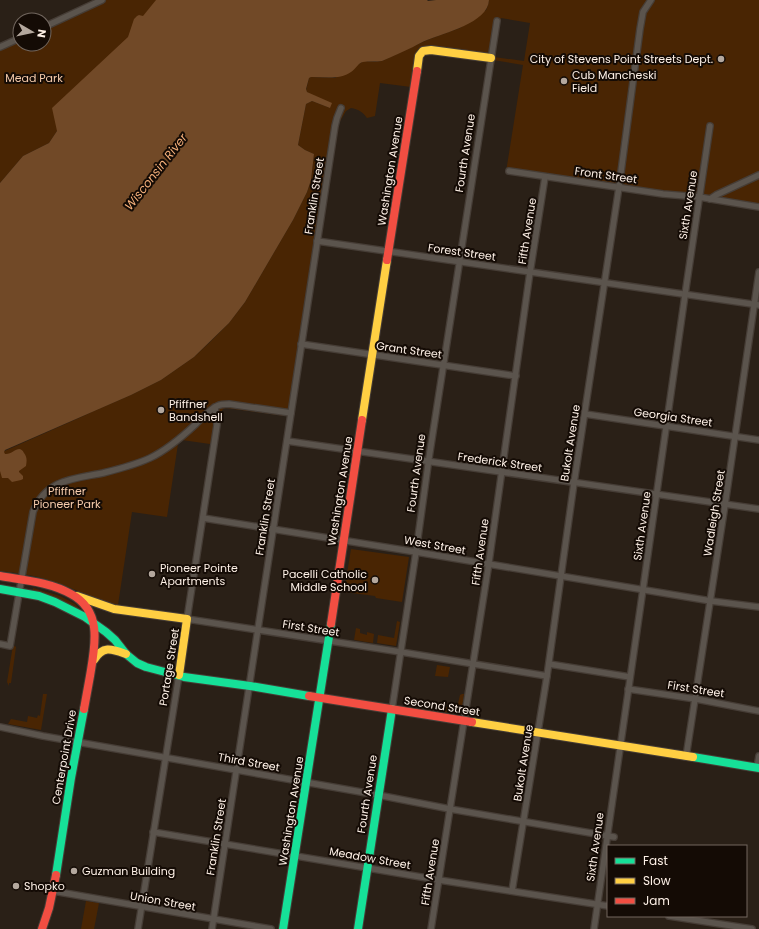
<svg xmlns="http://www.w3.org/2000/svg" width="759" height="929" font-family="Poppins,sans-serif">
  <rect width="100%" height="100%" fill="#2a2017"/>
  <g fill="#492503">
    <polygon points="102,0 161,0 57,131 49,143 23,156 0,183 0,47 20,38 20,44 44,44 44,27"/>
    <path d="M 489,0 L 759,0 L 759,205 L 513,169 L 511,169 L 508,172 L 506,172 L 523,65 L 493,60 L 494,57 L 524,61 L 530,23 L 501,18 L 500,21 L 494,21 L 489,51 L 487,54 L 427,47 L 411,87 L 380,83 L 375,116 L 367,118 C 363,112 358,109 351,108 L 346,111 L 339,123 L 293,417 L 226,408 L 223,409 L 222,411 L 217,445 L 182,440 L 178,444 L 167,517 L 132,512 L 118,605 C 94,600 74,588 51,581 C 35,575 17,573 0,571 L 0,453 L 79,418 L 94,411 L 131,395 L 161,380 L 194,357 L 209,343 L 229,323 L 245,302 L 293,220 L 307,192 L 311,180 L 314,154 L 305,150 L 298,145 L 306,104 L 312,101 L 330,108 L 307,92 L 306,90 L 309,78 L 311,77 L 335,78 L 364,61 L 375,62 L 382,61 L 427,40 L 460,28 L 486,10 L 488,5 Z"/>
    <polygon points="351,549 409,557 402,602 376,598 375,596 344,592"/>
    <polygon points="33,588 60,596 75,604 82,611 52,596 33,590"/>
    <polygon points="397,621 400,622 396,646 377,643 378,635 394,638"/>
    <polygon points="356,628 360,629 360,633 367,635 367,632 374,634 373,643 354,640"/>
    <polygon points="13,645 16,647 11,683 9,683 9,686 7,682"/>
    <polygon points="437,665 450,667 448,677 435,676"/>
    <polygon points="43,694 47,694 41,730 8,724 11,719 27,722 28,716 37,718 38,715 40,716"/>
    <polygon points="462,694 464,694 461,714 444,712 443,710 446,707 457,708 460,695"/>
    <polygon points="86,901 99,903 94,929 81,929"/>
  </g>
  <path fill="#714927" d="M 156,0 L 427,0 L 428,1 L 436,0 L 489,0 C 488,23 444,33 427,40 C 422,42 418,44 413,47 C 403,52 393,56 382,61 C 376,62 368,61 363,62 C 358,63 356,69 351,72 C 340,80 325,77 311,77 L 309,78 L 306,89 L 307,92 L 332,103 L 330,108 L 312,101 L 306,104 L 298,145 L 305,150 L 314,154 L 311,180 L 307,192 L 293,220 L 245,302 L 229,323 L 194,357 L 161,380 L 131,395 L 5,450 L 4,452 L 5,454 C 13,455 19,443 24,453 C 27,457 27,460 26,466 L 19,471 L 19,472 L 23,476 L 23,479 L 21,480 L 12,482 L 8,478 L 2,478 L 0,471 L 0,183 L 23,156 L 49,143 L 57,131 L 52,108 L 128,37 L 134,19 L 137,16 L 139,15 L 143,16 Z"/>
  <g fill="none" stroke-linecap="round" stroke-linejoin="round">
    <defs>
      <g id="street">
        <polyline points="44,27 102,0"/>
        <polyline points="0,47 20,38"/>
        <polyline points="509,171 663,194 699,197 759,207"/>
        <polyline points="710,199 716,195 759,175"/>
        <polyline points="317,241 759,305"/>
        <polyline points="301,344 516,376"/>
        <polyline points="215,407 217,425 187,619 401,652 547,676"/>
        <polyline points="585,414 759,440"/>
        <polyline points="287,441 759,509"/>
        <polyline points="203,518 416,552 711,601 759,607"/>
        <path d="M 0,644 L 10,646 L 33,512 C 46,479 73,479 103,473 C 119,469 135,465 150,458 C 167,450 182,437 196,424 C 202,418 209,410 217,406 C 221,404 225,404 229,404 L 291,413"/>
        <polyline points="549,664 630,677"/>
        <polyline points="628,689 696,699 759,711"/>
        <polyline points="392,709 416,552 429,458 497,21"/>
        <polyline points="0,727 43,736 378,795 450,809 614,837"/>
        <polyline points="686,757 725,505 759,272"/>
        <polyline points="757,768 759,756"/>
        <polyline points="153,832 439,880 608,906"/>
        <polyline points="53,891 271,929"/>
        <polyline points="512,891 547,676 574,483 619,187 640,29 643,12 651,0"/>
        <polyline points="669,916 752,929"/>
        <polyline points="138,929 179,675"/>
        <path d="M 212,929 C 254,661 292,393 335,126 L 337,118 L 341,108"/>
        <polyline points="431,929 488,569 529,279 545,177"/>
        <polyline points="594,929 643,589 686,288 710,126"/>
      </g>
      <g id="fast">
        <polyline points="0,589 39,596 55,602 85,617 106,632 115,640 126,654 137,663 146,667 184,677 250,686 309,696"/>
        <polyline points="693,757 759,768"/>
        <polyline points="56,875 71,778 84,709"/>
        <polyline points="283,929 331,624"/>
        <polyline points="358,929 392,709"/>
      </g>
      <g id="slow">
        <polyline points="417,71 419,56 423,51 431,50 491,58"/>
        <polyline points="362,420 387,260"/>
        <polyline points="77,596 114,609 187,619 179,675"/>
        <path d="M 94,660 C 103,645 112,649 126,654"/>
        <polyline points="472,722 693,757"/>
      </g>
      <g id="jam">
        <polyline points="387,260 417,71"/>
        <path d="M 0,576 C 23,580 50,582 71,594 C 103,611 95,646 90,676 C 88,687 86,698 84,709"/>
        <polyline points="331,624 362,420"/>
        <polyline points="309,696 472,722"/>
        <polyline points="42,929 49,908 56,875"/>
      </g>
    </defs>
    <use href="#street" stroke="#463d36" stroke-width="8"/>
    <use href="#fast" stroke="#463d36" stroke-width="10"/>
    <use href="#slow" stroke="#463d36" stroke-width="10"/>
    <use href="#jam" stroke="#463d36" stroke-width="10"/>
    <use href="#street" stroke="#5b544d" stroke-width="5.5"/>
    <use href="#fast" stroke="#16e098" stroke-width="8"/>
    <use href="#slow" stroke="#ffcf43" stroke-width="8"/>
    <use href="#jam" stroke="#f24e42" stroke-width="8"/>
  </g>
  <g fill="#b4a89e" stroke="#140b05" stroke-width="1.5">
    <circle cx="721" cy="59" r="4"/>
    <circle cx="564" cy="81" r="4"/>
    <circle cx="161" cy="410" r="4"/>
    <circle cx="152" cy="574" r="4"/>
    <circle cx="375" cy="580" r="4"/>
    <circle cx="74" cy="871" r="4"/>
    <circle cx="16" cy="886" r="4"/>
  </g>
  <g text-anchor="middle" stroke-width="4" stroke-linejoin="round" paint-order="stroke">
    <g font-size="11" fill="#fef1e7" stroke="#140b05" text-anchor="start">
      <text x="713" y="63" text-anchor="end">City of Stevens Point Streets Dept.</text>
      <text x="572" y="79">Cub Mancheski<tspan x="572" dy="13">Field</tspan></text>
      <text x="169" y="408">Pfiffner<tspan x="169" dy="13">Bandshell</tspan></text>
      <text x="160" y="572">Pioneer Pointe<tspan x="160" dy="13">Apartments</tspan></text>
      <text x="367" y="578" text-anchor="end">Pacelli Catholic<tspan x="367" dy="13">Middle School</tspan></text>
      <text x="82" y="875">Guzman Building</text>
      <text x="24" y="890">Shopko</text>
    </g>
    <g font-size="11" fill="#f6cbab" stroke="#140b05">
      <text x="34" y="82">Mead Park</text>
      <text x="67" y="495">Pfiffner<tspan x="67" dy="13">Pioneer Park</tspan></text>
    </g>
    <g font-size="11" fill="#fef1e7" stroke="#140b05">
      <text transform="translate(465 153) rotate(-81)" y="4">Fourth Avenue</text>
      <text transform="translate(390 171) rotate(-81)" y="4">Washington Avenue</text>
      <text transform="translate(606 175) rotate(8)" y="4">Front Street</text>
      <text transform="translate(314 196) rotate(-81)" y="4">Franklin Street</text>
      <text transform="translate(688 205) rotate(-81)" y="4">Sixth Avenue</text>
      <text transform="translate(527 231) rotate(-81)" y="4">Fifth Avenue</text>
      <text transform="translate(462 252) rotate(8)" y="4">Forest Street</text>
      <text transform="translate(409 350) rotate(8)" y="4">Grant Street</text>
      <text transform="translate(673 417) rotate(8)" y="4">Georgia Street</text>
      <text transform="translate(570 443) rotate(-81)" y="4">Bukolt Avenue</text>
      <text transform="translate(500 462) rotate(8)" y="4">Frederick Street</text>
      <text transform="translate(416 473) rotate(-82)" y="4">Fourth Avenue</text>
      <text transform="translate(340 491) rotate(-81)" y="4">Washington Avenue</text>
      <text transform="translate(714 513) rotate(-81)" y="4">Wadleigh Street</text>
      <text transform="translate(265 517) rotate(-81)" y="4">Franklin Street</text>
      <text transform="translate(642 526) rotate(-82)" y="4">Sixth Avenue</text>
      <text transform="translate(435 545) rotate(10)" y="4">West Street</text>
      <text transform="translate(480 552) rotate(-82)" y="4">Fifth Avenue</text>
      <text transform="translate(311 628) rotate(9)" y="4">First Street</text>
      <text transform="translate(169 667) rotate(-81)" y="4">Portage Street</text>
      <text transform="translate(696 689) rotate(9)" y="4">First Street</text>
      <text transform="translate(442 706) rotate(9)" y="4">Second Street</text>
      <text transform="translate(64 757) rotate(-80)" y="4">Centerpoint Drive</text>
      <text transform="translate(249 762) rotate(10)" y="4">Third Street</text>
      <text transform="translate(523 763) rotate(-81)" y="4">Bukolt Avenue</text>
      <text transform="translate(367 794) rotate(-81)" y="4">Fourth Avenue</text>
      <text transform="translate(291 811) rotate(-81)" y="4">Washington Avenue</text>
      <text transform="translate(216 837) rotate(-81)" y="4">Franklin Street</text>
      <text transform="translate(595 847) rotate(-82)" y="4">Sixth Avenue</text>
      <text transform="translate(370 858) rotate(10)" y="4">Meadow Street</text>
      <text transform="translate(430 872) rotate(-81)" y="4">Fifth Avenue</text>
      <text transform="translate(163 901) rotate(10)" y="4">Union Street</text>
    </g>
    <g font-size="12" font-style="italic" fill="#f9b37d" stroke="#140b05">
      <text transform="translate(156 172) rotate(-52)" y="4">Wisconsin River</text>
    </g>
  </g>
  <rect x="607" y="845" width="140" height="72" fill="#140b05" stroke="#72675f"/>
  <rect x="615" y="858" width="20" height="6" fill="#16e098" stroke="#72675f"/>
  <text x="643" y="865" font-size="12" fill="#fef1e7">Fast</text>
  <rect x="615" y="878" width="20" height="6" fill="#ffcf43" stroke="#72675f"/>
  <text x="643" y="885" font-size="12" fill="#fef1e7">Slow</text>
  <rect x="615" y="898" width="20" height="6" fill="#f24e42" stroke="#72675f"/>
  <text x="643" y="905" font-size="12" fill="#fef1e7">Jam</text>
  <g transform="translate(32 32) rotate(99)"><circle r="19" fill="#140b05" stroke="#72675f"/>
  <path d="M0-3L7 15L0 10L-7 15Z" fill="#b4a89e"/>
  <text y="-6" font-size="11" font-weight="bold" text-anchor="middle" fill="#fef1e7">N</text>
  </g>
</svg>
